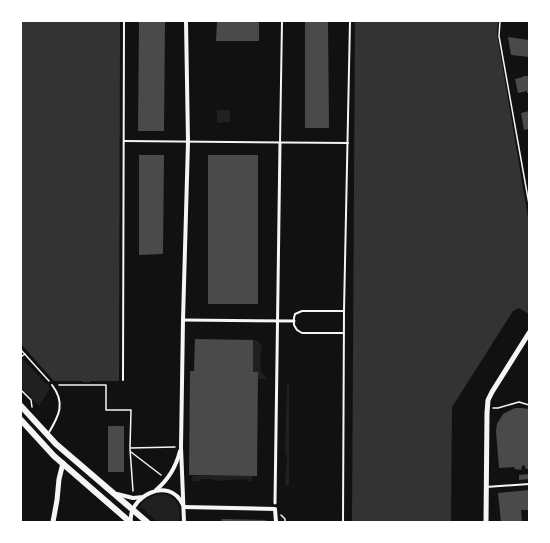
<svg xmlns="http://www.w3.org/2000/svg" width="550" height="543" font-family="Rubik,sans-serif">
  <rect width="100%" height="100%" fill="#111"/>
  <g fill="#202020">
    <polygon points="217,110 230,110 230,122 217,123"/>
    <polygon points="253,340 258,341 262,347 260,357 261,372 267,378 267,380 266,379 258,379 258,372 253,372"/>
    <polygon points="23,359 50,388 39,406 21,387 21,361"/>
    <polygon points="287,384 289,384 289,486 286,485 285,482 287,458 285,451"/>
    <polygon points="192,476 253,476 251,482 247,481 246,479 215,481 213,479 201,479 200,481 193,481"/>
    <path d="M 155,495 C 176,492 180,504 180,522 L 158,522 L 141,507 C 141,500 149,498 155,495 Z"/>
  </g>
  <g fill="#333">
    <polygon points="21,21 120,21 119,381 90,381 90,382 82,382 82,381 54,381 21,344"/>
    <polygon points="355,21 498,21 497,34 529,223 529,314 519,308 513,311 452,407 451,522 352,522"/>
  </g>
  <g fill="#4a4a4a">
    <polygon points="139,21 165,21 164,131 138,131"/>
    <polygon points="217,21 259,21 259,41 216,41"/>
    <polygon points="305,21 328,21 329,128 305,128"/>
    <polygon points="508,37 529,40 529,57 511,55"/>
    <polygon points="523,76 529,76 529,93 527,93 527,91 518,93 515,79 523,77"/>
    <polygon points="529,111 529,129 524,130 521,113"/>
    <polygon points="139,155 164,155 163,254 139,255"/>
    <rect x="208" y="155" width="50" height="149"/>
    <polygon points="195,339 253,340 253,372 258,372 257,476 189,475 190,371 194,371"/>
    <polygon points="515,408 522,408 529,409 529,469 526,469 524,465 522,466 521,470 515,469 514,467 499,468 496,431 497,424 503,414"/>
    <rect x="108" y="426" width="16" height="46"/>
    <polygon points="529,474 529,479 519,480 519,475"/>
    <polygon points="529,490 529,510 521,510 522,522 501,522 498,493"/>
    <polygon points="222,519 266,520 266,522 221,522"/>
  </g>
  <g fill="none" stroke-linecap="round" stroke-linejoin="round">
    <g stroke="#f5f5f5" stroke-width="1.5">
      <polyline points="500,21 499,36 529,204"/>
      <polyline points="21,350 49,381"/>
      <polyline points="21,357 25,354"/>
      <polyline points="59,385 106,385 106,410 131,410 130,448 175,447"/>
      <polyline points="21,390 31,400 32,407"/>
      <polyline points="493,408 498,408 519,402 529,405"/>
      <polyline points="130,449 133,491"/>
      <polyline points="131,452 161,475"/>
      <polyline points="281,515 285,519 285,522"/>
    </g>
    <g stroke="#f5f5f5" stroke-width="2">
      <polyline points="124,141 348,143"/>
      <polyline points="280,143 282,21"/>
      <polyline points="344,333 302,333 297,330 294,325 294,318 295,314 302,311 344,311"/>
      <polyline points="123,380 124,21"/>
      <path d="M 48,434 C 59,416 66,403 52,385"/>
      <polyline points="486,487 529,484"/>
      <polyline points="343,522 344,311 350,21"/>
    </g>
    <g stroke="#f5f5f5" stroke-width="3">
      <polyline points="183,320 294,321"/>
      <polyline points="275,503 280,143"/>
    </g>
    <g stroke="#f5f5f5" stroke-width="4">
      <path d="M 156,490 C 168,480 176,467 180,451"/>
      <polyline points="117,494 133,498 143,497"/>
      <polyline points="184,507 275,509 276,522"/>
      <path d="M 131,522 C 127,498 169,474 183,505"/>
      <polyline points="184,522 181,447 183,320 188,142 186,21"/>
    </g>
    <g stroke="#f5f5f5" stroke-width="5">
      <polyline points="53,522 57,500 59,479 63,463"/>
      <polyline points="486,522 487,413 488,400 492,392 529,333"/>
    </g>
    <g stroke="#f5f5f5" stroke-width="6">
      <polyline points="21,406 56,444 147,522"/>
      <polyline points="21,420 54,456 130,522"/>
    </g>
  </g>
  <rect width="550" height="543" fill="none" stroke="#ffffff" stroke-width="44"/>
</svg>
